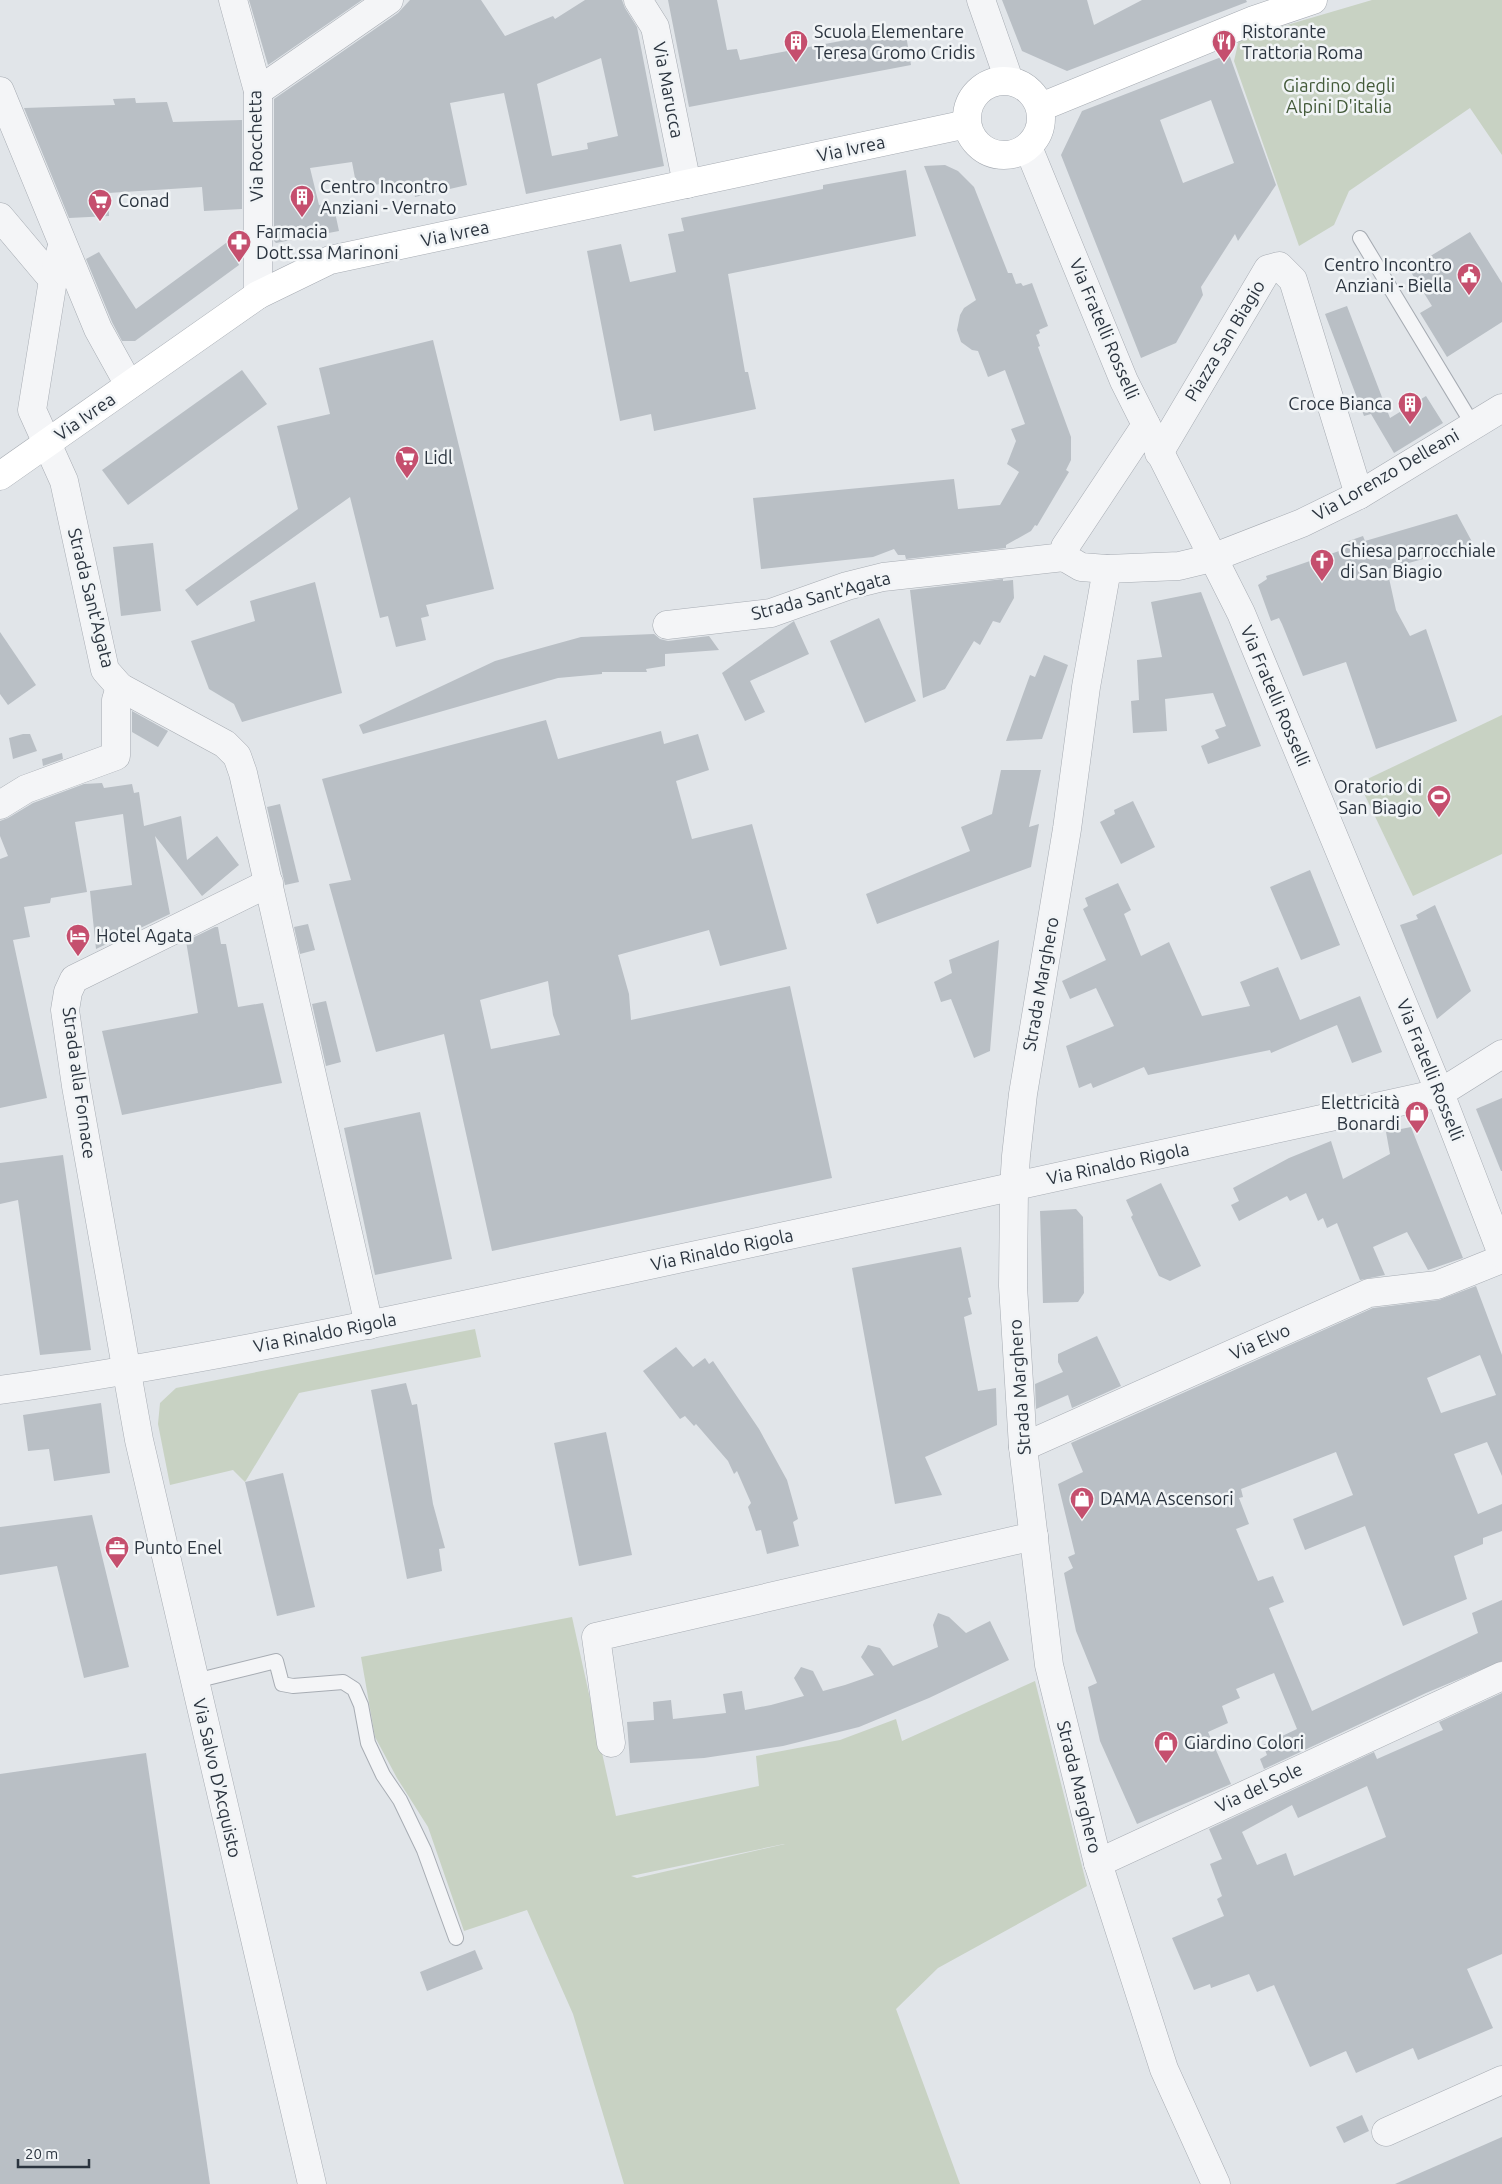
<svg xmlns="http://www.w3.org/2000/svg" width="1502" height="2184" font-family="Ubuntu,sans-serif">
  <rect width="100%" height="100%" fill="#e1e5e9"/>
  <g fill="#c8d2c3" fill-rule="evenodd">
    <polygon points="1372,0 1502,0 1502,155 1470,108 1349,191 1334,225 1299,246 1234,61 1239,39"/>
    <polygon points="1502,715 1502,854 1413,896 1359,783"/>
    <polygon points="475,1329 481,1357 299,1393 245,1482 233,1470 170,1485 158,1424 160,1403 176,1388"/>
    <path d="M 572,1617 L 616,1816 L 759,1786 L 756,1756 L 840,1740 L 896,1719 L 902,1741 L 1035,1681 L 1087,1886 L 938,1968 L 896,2009 L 960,2184 L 624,2184 L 573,2014 L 527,1910 L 464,1931 L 428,1827 L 397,1778 L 375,1737 L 361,1657 ZM 785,1844 L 637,1878 L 631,1876 L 784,1844 Z"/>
  </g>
  <g fill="#b9bfc5" fill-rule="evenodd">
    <polygon points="249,0 362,0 268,65"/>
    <path d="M 410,0 L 481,0 L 505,36 L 553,16 L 555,19 L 585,0 L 622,0 L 625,8 L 637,27 L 664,166 L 526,194 L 504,93 L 450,103 L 467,185 L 415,197 L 412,185 L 391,189 L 389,182 L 357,189 L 352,162 L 310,168 L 319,205 L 333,203 L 339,231 L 276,243 L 274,241 L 274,99 L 398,13 ZM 601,58 L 618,136 L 587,143 L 588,149 L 552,156 L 537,84 Z"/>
    <polygon points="668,0 717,0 727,50 737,49 740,60 905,29 911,65 689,107"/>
    <polygon points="1002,0 1087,0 1094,25 1142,0 1246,0 1247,2 1067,71 1022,51"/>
    <path d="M 1229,54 L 1276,185 L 1238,241 L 1235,234 L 1201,287 L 1203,295 L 1176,343 L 1141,358 L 1061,155 L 1082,111 ZM 1211,100 L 1234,163 L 1183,183 L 1160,120 Z"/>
    <polygon points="135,98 136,103 167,102 173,122 242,120 242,209 204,211 202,187 108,193 109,216 69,218 24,108 115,105 113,99"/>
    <polygon points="945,165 958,171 974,187 1008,273 1012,273 1016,284 1021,283 1023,286 1032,283 1048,326 1039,330 1040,333 1036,335 1040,346 1038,347 1071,437 1071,460 1066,470 1069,472 1037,526 1035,525 1031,531 1006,545 1006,548 906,559 905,555 898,555 894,549 873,557 761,569 753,498 954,479 958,509 1000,505 1019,472 1007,464 1016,441 1011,429 1025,424 1005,370 988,377 978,351 972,350 961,342 957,330 960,315 964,308 976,300 924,166"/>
    <polygon points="906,170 916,236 728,274 745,372 748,372 756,409 654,431 651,414 620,421 587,251 621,244 630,282 676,272 668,234 684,231 681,218 823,189 823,185"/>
    <polygon points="241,232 239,265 135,341 122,341 112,322 86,259 99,252 136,309"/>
    <polygon points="1470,232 1502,283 1502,322 1447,357 1420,313 1432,306 1409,269"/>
    <polygon points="1347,306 1390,418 1426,396 1443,423 1394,453 1371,414 1364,416 1325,314"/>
    <polygon points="433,340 494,589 426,605 429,616 421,618 426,640 396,647 388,616 380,618 350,497 197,606 185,590 298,509 277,426 330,414 319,368"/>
    <polygon points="242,370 267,404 128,505 102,470"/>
    <polygon points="1457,514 1477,551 1450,558 1441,554 1387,569 1396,610 1410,636 1426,629 1457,721 1376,749 1346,662 1303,676 1282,624 1279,618 1271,621 1258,585 1267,579 1266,576 1342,550 1340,544 1363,536 1365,541"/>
    <polygon points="153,543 161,611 121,616 113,547"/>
    <polygon points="1003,579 1003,581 1013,580 1014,598 1000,623 993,621 980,645 974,641 945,689 923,698 910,590"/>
    <polygon points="315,582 342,693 242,722 234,704 209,689 191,641 255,621 250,601"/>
    <polygon points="1201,592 1261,746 1208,764 1201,746 1219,738 1215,730 1226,726 1213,693 1165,699 1167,731 1133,733 1131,701 1139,700 1137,660 1162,657 1151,602"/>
    <polygon points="879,618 916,701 865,723 830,641"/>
    <polygon points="794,621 809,654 750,681 765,712 745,721 722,673"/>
    <polygon points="0,632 36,685 8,705 0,694"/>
    <polygon points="654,634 660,639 668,641 709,636 719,650 665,654 665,666 646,669 647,672 602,672 602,674 558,678 363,734 359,725 495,661 581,637"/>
    <polygon points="1044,655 1068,665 1042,739 1006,741 1030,675 1035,677"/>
    <polygon points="132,711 168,731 158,747 132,732"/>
    <path d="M 546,720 L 558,759 L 661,731 L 664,744 L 698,734 L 709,770 L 676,781 L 692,839 L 752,824 L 787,949 L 720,966 L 709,930 L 618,955 L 629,994 L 631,1020 L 790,986 L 832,1178 L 492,1251 L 444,1034 L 376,1052 L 329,884 L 351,880 L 322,779 ZM 548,981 L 553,1015 L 560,1035 L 491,1049 L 480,1000 Z"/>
    <polygon points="23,734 30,734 37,751 13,759 9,738"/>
    <polygon points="62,753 63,759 43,766 42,759"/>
    <polygon points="1001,770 1041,770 1029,827 1039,824 1031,867 877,924 866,894 970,851 961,827 992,814"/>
    <polygon points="102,783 104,788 132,784 134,793 139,792 144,826 181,816 187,860 217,836 239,865 202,896 155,836 170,914 96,949 90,891 132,885 123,814 75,822 87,892 51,898 50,903 24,907 30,937 13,940 47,1098 0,1108 0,859 8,856 0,836 0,821 8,818 33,803 84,784"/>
    <polygon points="1133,801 1155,847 1121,864 1100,822 1115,814 1114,810"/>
    <polygon points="280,804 299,882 285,885 267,807"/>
    <polygon points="1310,870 1340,945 1301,960 1270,887"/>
    <polygon points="1118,883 1131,910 1124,914 1141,956 1169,942 1202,1016 1250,1006 1240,982 1278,967 1300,1020 1360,996 1382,1052 1352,1063 1337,1025 1271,1053 1270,1050 1148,1075 1144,1067 1093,1088 1091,1083 1079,1088 1066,1046 1114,1026 1096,988 1070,999 1062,981 1106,960 1083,909 1088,906 1085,898"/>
    <polygon points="1435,905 1471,991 1437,1019 1400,925 1418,919 1416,915"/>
    <polygon points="308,924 315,950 300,954 294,927"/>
    <polygon points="215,927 218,927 221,944 226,944 238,1007 263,1003 282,1083 122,1115 102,1031 198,1013 186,941"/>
    <polygon points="999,940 990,1051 974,1058 951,999 941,1002 934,982 952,973 949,960"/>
    <polygon points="326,1001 341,1062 326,1066 312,1004"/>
    <polygon points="1502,1098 1502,1171 1501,1171 1476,1109"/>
    <polygon points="420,1112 452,1259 375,1275 344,1128"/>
    <polygon points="1411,1127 1463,1258 1428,1270 1407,1232 1373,1247 1385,1275 1360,1280 1337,1223 1327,1228 1323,1218 1318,1221 1306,1193 1290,1201 1287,1196 1239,1221 1231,1205 1239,1201 1233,1188 1289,1158 1331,1141 1343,1179 1390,1154 1386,1132"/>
    <polygon points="63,1155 91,1350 40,1355 18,1200 0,1204 0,1163"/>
    <polygon points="1161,1183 1201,1266 1170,1281 1159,1276 1131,1217 1133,1215 1126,1200"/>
    <polygon points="1076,1209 1083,1217 1084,1293 1078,1302 1043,1303 1040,1211"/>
    <polygon points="961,1247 971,1297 968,1298 972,1314 964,1317 978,1391 996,1388 997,1425 925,1457 942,1495 895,1504 852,1268"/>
    <path d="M 1476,1286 L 1502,1355 L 1502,1476 L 1487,1442 L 1454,1454 L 1478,1514 L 1502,1504 L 1502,1531 L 1483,1538 L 1483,1544 L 1454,1556 L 1467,1599 L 1403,1626 L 1365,1526 L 1305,1550 L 1293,1519 L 1353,1495 L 1336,1452 L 1241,1489 L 1243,1497 L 1239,1498 L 1249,1524 L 1236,1529 L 1258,1581 L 1273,1576 L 1284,1602 L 1269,1608 L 1312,1711 L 1478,1633 L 1472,1613 L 1502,1600 L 1502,1661 L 1426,1693 L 1264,1769 L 1260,1759 L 1267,1755 L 1263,1745 L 1297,1729 L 1274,1673 L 1236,1689 L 1240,1698 L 1222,1706 L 1228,1723 L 1208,1732 L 1231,1784 L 1137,1824 L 1100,1741 L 1088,1687 L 1097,1683 L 1076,1631 L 1064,1573 L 1073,1568 L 1068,1557 L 1075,1554 L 1058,1484 L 1083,1472 L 1071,1443 L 1373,1308 L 1439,1300 ZM 1480,1355 L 1496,1395 L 1441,1413 L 1427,1378 Z"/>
    <polygon points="1097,1336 1121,1386 1072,1408 1068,1395 1036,1409 1035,1384 1063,1372 1058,1362 1058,1354"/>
    <polygon points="676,1347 693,1367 705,1358 709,1364 713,1361 759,1429 787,1480 798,1519 793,1522 799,1546 767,1554 761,1530 756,1531 748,1507 751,1503 737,1471 734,1474 728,1461 696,1424 694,1426 685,1416 680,1419 643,1371"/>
    <polygon points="406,1383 412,1405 417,1404 433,1504 445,1548 439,1549 442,1571 407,1579 371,1390"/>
    <polygon points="101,1403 110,1473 54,1481 49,1449 28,1451 23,1415"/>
    <polygon points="606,1432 632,1555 579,1566 554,1443"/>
    <polygon points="283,1473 315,1607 277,1616 245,1482"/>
    <polygon points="92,1515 129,1667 84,1678 57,1566 0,1575 0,1527"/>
    <polygon points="938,1613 949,1617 966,1633 990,1621 1009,1660 929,1698 859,1727 783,1746 704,1758 630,1763 627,1722 654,1720 653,1702 671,1700 673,1719 726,1713 723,1694 742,1691 745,1710 771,1705 804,1696 794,1678 801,1667 813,1671 823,1691 845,1685 874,1675 861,1657 868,1645 880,1648 893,1666 938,1647 933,1625"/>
    <path d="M 1502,1693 L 1502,1954 L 1467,1969 L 1493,2028 L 1418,2060 L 1413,2048 L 1356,2073 L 1346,2051 L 1310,2067 L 1274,1985 L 1257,1992 L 1249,1974 L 1211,1988 L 1210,1984 L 1194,1990 L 1172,1938 L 1224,1916 L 1217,1899 L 1222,1896 L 1210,1864 L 1222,1859 L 1209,1829 L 1374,1752 L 1377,1759 L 1443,1730 L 1439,1722 ZM 1367,1786 L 1386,1837 L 1294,1876 L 1286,1853 L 1257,1865 L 1242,1832 L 1292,1805 L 1298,1818 Z"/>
    <polygon points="146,1753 210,2184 0,2184 0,1774"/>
    <polygon points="475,1950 483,1969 427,1991 420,1972"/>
    <polygon points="1362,2115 1369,2131 1344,2143 1336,2127"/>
    <polygon points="1502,2137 1502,2184 1395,2184"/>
  </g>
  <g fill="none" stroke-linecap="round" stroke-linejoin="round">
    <defs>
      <g id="service">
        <polyline points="1360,238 1473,425"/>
        <polyline points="195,1681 276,1661 282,1684 293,1686 343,1682 354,1689 361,1705 368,1743 383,1775 400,1800 424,1850 456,1938"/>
      </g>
      <g id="minor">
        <polyline points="233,0 258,91 258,295"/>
        <polyline points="638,0 655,27 687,184"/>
        <polyline points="981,0 1009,80"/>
        <polyline points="0,91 98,329 129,385"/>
        <polyline points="258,91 389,0"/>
        <polyline points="0,217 53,280"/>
        <polyline points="62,246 53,280 32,410 64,481 105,670 120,687 225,744 237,756 243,773 369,1325"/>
        <polyline points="1146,425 1065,547 1064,557 1081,567 1107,569 1179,566 1212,558 1302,523 1359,495 1502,408"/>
        <polyline points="1159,453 1268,269 1279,266 1293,280 1359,495"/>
        <polyline points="1107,569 1086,687 1067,829 1023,1094 1016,1156 1014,1188 1013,1286 1023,1447 1049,1665 1098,1863 1164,2069 1216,2184"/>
        <polyline points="667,625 771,613 847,586 883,577 1064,557"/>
        <polyline points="0,805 26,789 116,756 116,700 120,687"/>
        <polyline points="269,883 74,979 68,992 65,1010 76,1086 139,1440 312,2184"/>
        <polyline points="1440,1093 1502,1054"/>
        <polyline points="1023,1447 1369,1293 1437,1285 1502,1259"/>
        <polyline points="611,1743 596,1637 1034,1536"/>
        <polyline points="1098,1863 1502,1676"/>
        <polyline points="1386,2132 1502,2080"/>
      </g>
      <g id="tertiary">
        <polyline points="1028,147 1124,381 1241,613 1440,1093 1502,1254"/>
        <path d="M 0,1390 C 212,1360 422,1314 631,1269 C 901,1212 1171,1152 1440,1093"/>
      </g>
      <g id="secondary">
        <circle cx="1004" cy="118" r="37"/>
        <polyline points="1041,107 1254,20 1313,0"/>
        <polyline points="0,476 258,295 330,260 967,124"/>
      </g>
    </defs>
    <use href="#service" stroke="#a7acb3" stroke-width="16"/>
    <use href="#minor" stroke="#a7acb3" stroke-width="29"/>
    <use href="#tertiary" stroke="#a7acb3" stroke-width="29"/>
    <use href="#secondary" stroke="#a7acb3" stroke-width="29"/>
    <use href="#service" stroke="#f4f5f7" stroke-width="14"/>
    <use href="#minor" stroke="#f4f5f7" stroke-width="28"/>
    <use href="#tertiary" stroke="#f4f5f7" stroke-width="28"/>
    <use href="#secondary" stroke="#fff" stroke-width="28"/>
  </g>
  <defs>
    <symbol id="building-pin" viewBox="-11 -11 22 30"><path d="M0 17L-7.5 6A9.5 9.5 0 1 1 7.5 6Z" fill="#c54f6e" stroke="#f1f4f6"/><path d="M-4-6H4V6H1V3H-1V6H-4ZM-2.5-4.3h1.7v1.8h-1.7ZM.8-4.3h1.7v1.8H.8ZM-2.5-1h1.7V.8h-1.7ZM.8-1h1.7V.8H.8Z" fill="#fff"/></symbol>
    <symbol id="restaurant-pin" viewBox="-11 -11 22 30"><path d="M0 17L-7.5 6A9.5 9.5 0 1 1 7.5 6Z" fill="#c54f6e" stroke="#f1f4f6"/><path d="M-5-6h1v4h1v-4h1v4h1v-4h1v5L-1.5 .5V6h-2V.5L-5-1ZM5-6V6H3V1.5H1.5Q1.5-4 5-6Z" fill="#fff"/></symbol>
    <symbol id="supermarket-pin" viewBox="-11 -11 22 30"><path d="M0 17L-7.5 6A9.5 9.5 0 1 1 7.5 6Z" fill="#c54f6e" stroke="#f1f4f6"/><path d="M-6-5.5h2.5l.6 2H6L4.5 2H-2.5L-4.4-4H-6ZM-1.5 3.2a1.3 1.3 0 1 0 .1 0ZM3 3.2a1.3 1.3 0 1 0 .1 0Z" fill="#fff"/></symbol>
    <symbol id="pharmacy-pin" viewBox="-11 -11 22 30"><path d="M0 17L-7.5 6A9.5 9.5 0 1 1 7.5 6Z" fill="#c54f6e" stroke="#f1f4f6"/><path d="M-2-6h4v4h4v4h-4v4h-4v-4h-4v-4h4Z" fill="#fff"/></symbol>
    <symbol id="civic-pin" viewBox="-11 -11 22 30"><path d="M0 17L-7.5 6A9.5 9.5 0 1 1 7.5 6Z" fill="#c54f6e" stroke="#f1f4f6"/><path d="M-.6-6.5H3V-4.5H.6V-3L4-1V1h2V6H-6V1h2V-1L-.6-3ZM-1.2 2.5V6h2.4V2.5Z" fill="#fff"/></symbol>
    <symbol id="church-pin" viewBox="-11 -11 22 30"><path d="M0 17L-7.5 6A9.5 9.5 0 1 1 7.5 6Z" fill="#c54f6e" stroke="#f1f4f6"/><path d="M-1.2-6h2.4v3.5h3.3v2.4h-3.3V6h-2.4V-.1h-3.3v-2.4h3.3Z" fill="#fff"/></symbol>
    <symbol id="stadium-pin" viewBox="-11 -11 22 30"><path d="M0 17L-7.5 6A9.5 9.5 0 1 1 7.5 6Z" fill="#c54f6e" stroke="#f1f4f6"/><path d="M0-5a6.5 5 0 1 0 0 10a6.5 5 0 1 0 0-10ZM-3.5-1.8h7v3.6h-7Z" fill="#fff"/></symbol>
    <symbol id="hotel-pin" viewBox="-11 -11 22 30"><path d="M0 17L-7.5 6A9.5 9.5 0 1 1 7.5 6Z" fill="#c54f6e" stroke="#f1f4f6"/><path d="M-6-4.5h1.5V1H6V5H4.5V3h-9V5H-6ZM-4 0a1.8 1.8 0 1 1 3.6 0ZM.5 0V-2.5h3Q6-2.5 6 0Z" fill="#fff"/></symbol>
    <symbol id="shop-pin" viewBox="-11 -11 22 30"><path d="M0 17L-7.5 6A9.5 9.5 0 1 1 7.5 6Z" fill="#c54f6e" stroke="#f1f4f6"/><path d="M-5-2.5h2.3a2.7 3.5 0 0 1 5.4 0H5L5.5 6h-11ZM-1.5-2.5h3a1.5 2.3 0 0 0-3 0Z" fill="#fff"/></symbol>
    <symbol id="office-pin" viewBox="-11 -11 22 30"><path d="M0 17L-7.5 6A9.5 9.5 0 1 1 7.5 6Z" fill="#c54f6e" stroke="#f1f4f6"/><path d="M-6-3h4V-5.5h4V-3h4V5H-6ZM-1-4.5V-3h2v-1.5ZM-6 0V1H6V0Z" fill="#fff"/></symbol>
  </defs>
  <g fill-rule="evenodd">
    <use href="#building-pin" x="782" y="28" width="28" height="38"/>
    <use href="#restaurant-pin" x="1210" y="28" width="28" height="38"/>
    <use href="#building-pin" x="288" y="183" width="28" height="38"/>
    <use href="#supermarket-pin" x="86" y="187" width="28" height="38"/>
    <use href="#pharmacy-pin" x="225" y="228" width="28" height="38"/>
    <use href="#civic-pin" x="1455" y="261" width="28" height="38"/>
    <use href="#building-pin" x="1396" y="390" width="28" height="38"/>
    <use href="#supermarket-pin" x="393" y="444" width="28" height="38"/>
    <use href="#church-pin" x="1308" y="547" width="28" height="38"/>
    <use href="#stadium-pin" x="1425" y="783" width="28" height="38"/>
    <use href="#hotel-pin" x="64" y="922" width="28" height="38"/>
    <use href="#shop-pin" x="1403" y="1099" width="28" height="38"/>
    <use href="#shop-pin" x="1068" y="1485" width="28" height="38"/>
    <use href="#office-pin" x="103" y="1534" width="28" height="38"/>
    <use href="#shop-pin" x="1152" y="1729" width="28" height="38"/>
  </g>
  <g text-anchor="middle" stroke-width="5" stroke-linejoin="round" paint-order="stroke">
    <g font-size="18" fill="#2b343f" stroke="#f1f4f6" text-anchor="start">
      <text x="814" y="38">Scuola Elementare<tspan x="814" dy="21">Teresa Gromo Cridis</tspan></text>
      <text x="1242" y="38">Ristorante<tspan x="1242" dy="21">Trattoria Roma</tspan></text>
      <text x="320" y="193">Centro Incontro<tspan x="320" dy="21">Anziani - Vernato</tspan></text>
      <text x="118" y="207">Conad</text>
      <text x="256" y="238">Farmacia<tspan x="256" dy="21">Dott.ssa Marinoni</tspan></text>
      <text x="1452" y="271" text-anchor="end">Centro Incontro<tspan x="1452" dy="21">Anziani - Biella</tspan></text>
      <text x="1392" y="410" text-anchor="end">Croce Bianca</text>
      <text x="424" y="464">Lidl</text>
      <text x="1340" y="557">Chiesa parrocchiale<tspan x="1340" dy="21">di San Biagio</tspan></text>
      <text x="1422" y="793" text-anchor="end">Oratorio di<tspan x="1422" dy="21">San Biagio</tspan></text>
      <text x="96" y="942">Hotel Agata</text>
      <text x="1400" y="1109" text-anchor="end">Elettricità<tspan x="1400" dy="21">Bonardi</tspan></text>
      <text x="1100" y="1505">DAMA Ascensori</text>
      <text x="134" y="1554">Punto Enel</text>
      <text x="1184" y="1749">Giardino Colori</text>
    </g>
    <g font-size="18" fill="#435a39" stroke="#f1f4f6">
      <text x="1339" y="92">Giardino degli<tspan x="1339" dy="21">Alpini D'italia</tspan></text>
    </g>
    <g font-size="18" fill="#2b343f" stroke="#f1f4f6">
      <text transform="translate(668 90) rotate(79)" y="6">Via Marucca</text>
      <text transform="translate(256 146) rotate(-91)" y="6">Via Rocchetta</text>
      <text transform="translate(851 149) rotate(-12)" y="6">Via Ivrea</text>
      <text transform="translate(455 234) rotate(-12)" y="6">Via Ivrea</text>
      <text transform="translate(1104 329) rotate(67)" y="6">Via Fratelli Rosselli</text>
      <text transform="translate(1225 341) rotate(-59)" y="6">Piazza San Biagio</text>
      <text transform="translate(85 417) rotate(-35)" y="6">Via Ivrea</text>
      <text transform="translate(1386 475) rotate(-30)" y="6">Via Lorenzo Delleani</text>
      <text transform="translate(821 596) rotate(-15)" y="6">Strada Sant'Agata</text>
      <text transform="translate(91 598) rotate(76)" y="6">Strada Sant'Agata</text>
      <text transform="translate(1275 696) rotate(67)" y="6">Via Fratelli Rosselli</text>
      <text transform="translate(1041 984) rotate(-80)" y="6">Strada Marghero</text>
      <text transform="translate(1430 1070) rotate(68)" y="6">Via Fratelli Rosselli</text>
      <text transform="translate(79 1083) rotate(82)" y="6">Strada alla Fornace</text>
      <text transform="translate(1118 1164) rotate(-12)" y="6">Via Rinaldo Rigola</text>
      <text transform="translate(722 1250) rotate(-12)" y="6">Via Rinaldo Rigola</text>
      <text transform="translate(325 1333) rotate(-11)" y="6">Via Rinaldo Rigola</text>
      <text transform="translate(1260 1342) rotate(-24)" y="6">Via Elvo</text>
      <text transform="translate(1020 1387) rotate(-94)" y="6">Strada Marghero</text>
      <text transform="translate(217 1778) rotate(77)" y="6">Via Salvo D'Acquisto</text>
      <text transform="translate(1079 1787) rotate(76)" y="6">Strada Marghero</text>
      <text transform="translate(1259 1788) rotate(-25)" y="6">Via del Sole</text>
    </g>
  </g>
  <path d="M18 2159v8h71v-8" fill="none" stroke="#2b343f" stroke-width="2.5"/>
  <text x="25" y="2159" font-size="15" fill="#2b343f" stroke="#f1f4f6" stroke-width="4" paint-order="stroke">20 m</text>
</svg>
